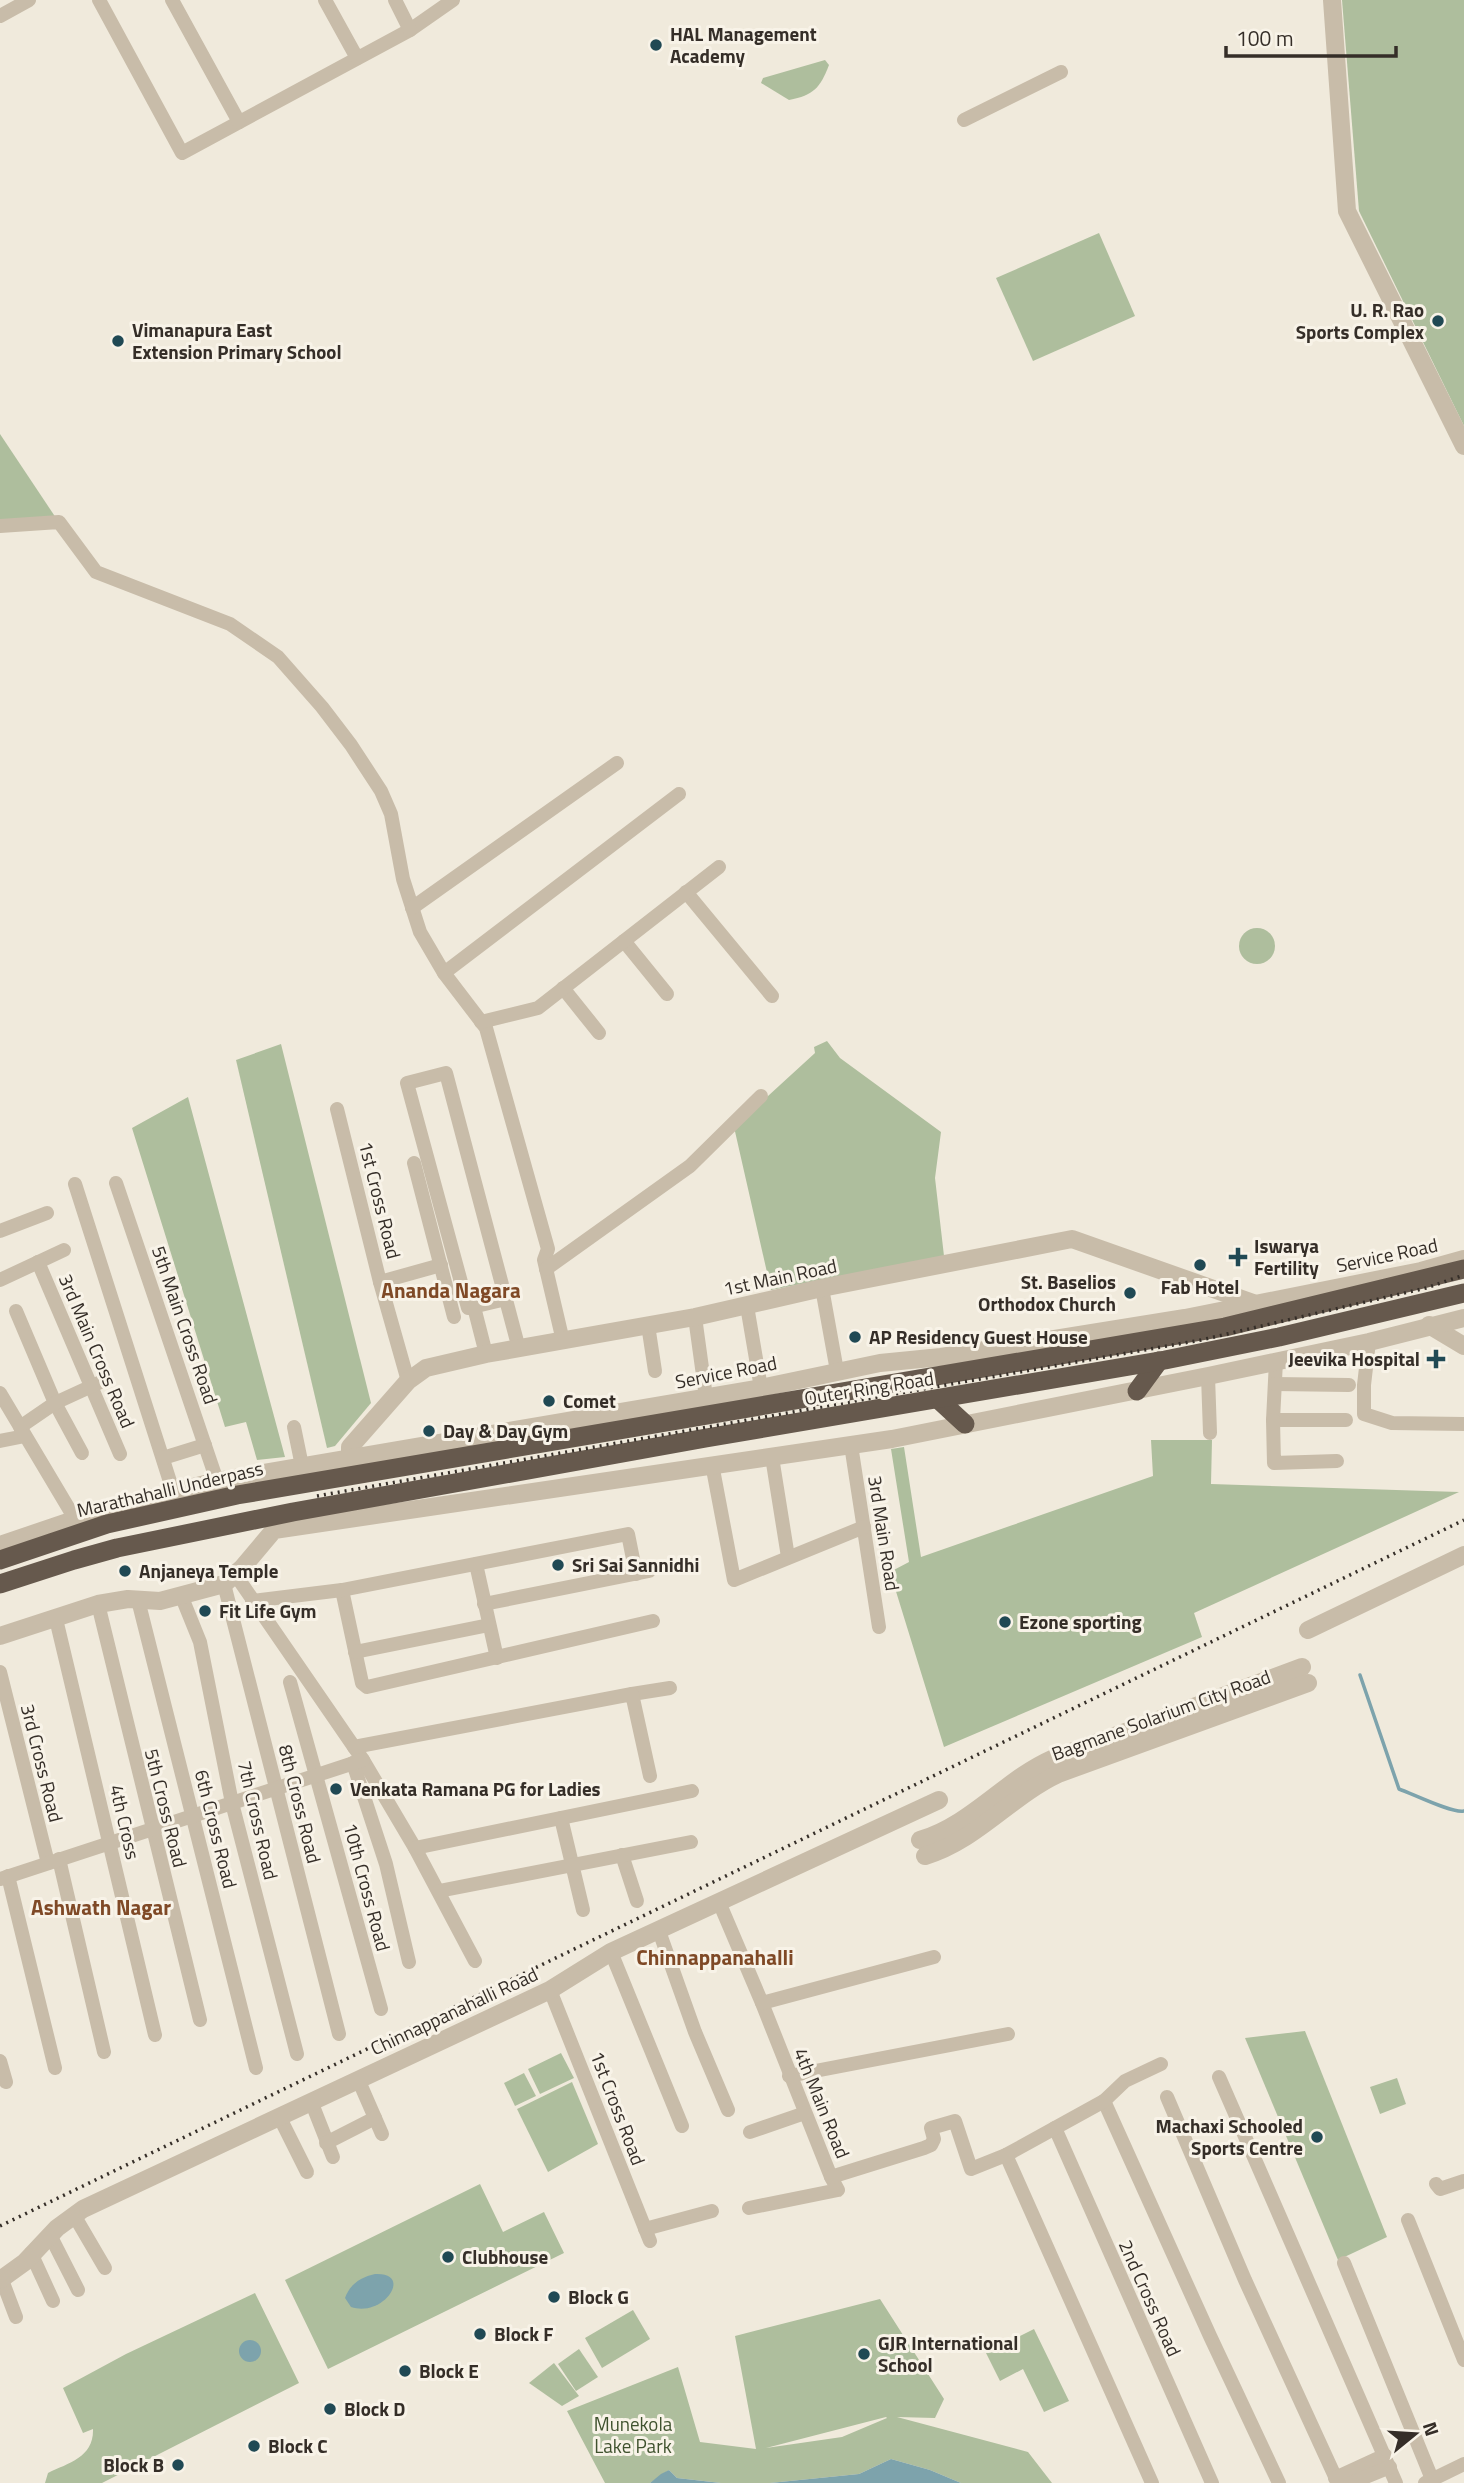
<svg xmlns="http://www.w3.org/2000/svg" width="1464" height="2483" font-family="'Titillium Web',sans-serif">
  <rect width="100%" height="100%" fill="#f0eadc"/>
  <g fill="#aebe9d" fill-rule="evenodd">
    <polygon points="1342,0 1464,0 1464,426 1359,211"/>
    <path d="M 825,60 L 829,65 C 820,88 814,95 789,100 L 761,83 L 763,78 Z"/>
    <polygon points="1099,233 1135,316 1033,361 996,278"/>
    <polygon points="0,434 56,518 0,520"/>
    <circle cx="1257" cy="946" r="18"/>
    <polygon points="827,1041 840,1058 941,1132 935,1178 944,1256 771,1290 734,1127 815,1053 814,1047"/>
    <polygon points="281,1044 371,1403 335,1446 327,1448 236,1060"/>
    <polygon points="188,1097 285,1457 257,1460 246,1422 225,1427 132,1128"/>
    <polygon points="1151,1440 1212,1440 1211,1484 1459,1492 1194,1613 1202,1637 944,1747 890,1572 909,1562 891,1449 904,1447 921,1557 1153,1476"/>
    <polygon points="1305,2031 1387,2237 1338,2260 1245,2038"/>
    <polygon points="561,2053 574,2078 540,2094 528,2069"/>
    <polygon points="524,2073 536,2096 515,2106 504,2083"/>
    <polygon points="1397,2078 1406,2104 1380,2114 1370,2087"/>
    <polygon points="572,2082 598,2144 548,2172 517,2109"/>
    <polygon points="480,2184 503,2232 544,2212 564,2253 328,2369 285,2280"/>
    <path d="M 255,2293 L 299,2383 L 102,2483 L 45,2483 L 48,2473 C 69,2463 94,2457 93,2429 L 83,2433 L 63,2388 L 126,2354 Z"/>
    <path d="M 880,2299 L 944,2399 L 935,2418 L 897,2417 L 1028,2452 L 1052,2483 L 961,2483 L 930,2470 L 891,2459 L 859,2474 L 770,2483 L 721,2483 L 677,2478 L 669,2470 L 650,2483 L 605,2483 L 567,2411 L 678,2367 L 700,2442 L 756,2449 L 735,2336 ZM 887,2418 L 842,2437 L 766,2448 L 886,2417 Z"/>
    <polygon points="633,2310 650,2339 602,2368 585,2338"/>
    <polygon points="1034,2329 1069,2401 1044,2412 1023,2369 1000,2381 986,2353"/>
    <polygon points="579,2349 598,2377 576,2391 558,2364"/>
    <polygon points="554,2363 579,2396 562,2406 529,2383"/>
  </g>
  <g fill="#7da3ac">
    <path d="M 375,2274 C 414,2272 384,2318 351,2307 L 345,2298 C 350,2284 361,2277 375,2274 Z"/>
    <circle cx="250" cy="2351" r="11"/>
    <polygon points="891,2459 930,2470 961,2483 770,2483 859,2474"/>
    <polygon points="669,2470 677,2478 721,2483 650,2483 661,2474"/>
  </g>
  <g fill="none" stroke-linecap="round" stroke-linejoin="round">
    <path stroke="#7da3ac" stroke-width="3.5" d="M 1360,1675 L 1399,1789 C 1413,1794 1453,1814 1464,1811"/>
    <g stroke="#c8bca9" stroke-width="14">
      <polyline points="99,0 182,153 410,30 453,0"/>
      <polyline points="172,0 239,122"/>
      <polyline points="325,0 357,58"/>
      <polyline points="395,0 410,30"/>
      <polyline points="0,16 29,0"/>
      <polyline points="964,120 1061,72"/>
      <polyline points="0,526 59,522 96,572 230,624 278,657 322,707 351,745 381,791 391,814 403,879 420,932 444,973 486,1028 548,1249 544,1260 563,1341"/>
      <polyline points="686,892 772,996"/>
      <polyline points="412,908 617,763"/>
      <polyline points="624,941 667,994"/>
      <polyline points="444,973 679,794"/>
      <polyline points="563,988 599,1033"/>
      <polyline points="481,1022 538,1008 719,867"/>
      <polyline points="337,1109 380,1282 408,1381"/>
      <polyline points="414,1163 454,1317"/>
      <polyline points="116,1183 217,1481"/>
      <polyline points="75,1184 173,1491"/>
      <polyline points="0,1231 47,1213"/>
      <polyline points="38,1262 120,1454"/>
      <polyline points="546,1269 690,1166 761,1096"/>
      <polyline points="0,1280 64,1250"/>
      <polyline points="380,1282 441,1265"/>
      <polyline points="822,1288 837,1371"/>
      <path d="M 506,1299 L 468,1308 L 407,1083 L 446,1073 C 471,1165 495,1257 519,1349"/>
      <polyline points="747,1306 761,1388"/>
      <polyline points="474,1307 486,1354"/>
      <polyline points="16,1311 55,1403 82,1453"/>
      <polyline points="695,1317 706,1397"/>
      <polyline points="648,1325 655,1371"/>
      <polyline points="1369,1342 1364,1385 1364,1414 1392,1423 1464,1424"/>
      <polyline points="1276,1361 1273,1420 1346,1420"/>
      <polyline points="1208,1376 1210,1433"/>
      <polyline points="1275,1384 1349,1385"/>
      <polyline points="0,1393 75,1519"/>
      <polyline points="1273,1420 1274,1463 1337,1461"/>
      <polyline points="20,1427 55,1403 105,1380"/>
      <polyline points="294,1427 302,1466"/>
      <polyline points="0,1441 25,1436"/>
      <polyline points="851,1445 879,1627"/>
      <polyline points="772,1457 788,1557"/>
      <polyline points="163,1458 205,1445"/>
      <polyline points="712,1464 734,1580 864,1527"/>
      <polyline points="476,1564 497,1658"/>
      <polyline points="235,1574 363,1760 415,1848 475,1961"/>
      <polyline points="224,1584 339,2034"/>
      <polyline points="342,1590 362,1683 367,1687 653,1621"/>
      <polyline points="181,1595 200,1642 232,1803 297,2054"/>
      <polyline points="138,1600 256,2068"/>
      <polyline points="252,1601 342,1590 628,1534 636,1574"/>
      <polyline points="98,1604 200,2020"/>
      <polyline points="484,1604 649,1571"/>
      <polyline points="56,1619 155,2035"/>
      <polyline points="355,1652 489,1625"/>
      <polyline points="0,1672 48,1863"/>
      <polyline points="290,1682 381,2009"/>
      <polyline points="632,1694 670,1688"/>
      <polyline points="354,1747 632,1694 650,1776"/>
      <polyline points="353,1763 386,1864 409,1962"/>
      <polyline points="561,1818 583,1910"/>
      <polyline points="415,1848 692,1791"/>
      <polyline points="622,1855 637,1901"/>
      <polyline points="59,1859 104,2052"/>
      <polyline points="8,1876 55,2068"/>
      <polyline points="0,1879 363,1760"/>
      <polyline points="439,1891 691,1842"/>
      <polyline points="719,1902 762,2003 831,2177 838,2190 749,2208"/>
      <polyline points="659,1931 695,2032 728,2110"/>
      <polyline points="611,1952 682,2126"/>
      <polyline points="550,1990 650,2241"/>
      <polyline points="762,2003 934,1957"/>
      <polyline points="0,2061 6,2082"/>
      <polyline points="789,2076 1008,2034"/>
      <polyline points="1219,2077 1396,2483"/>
      <polyline points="358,2079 382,2134"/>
      <polyline points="1167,2097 1245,2280 1338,2483"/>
      <polyline points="311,2101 333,2157"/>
      <polyline points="1104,2101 1210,2336 1279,2483"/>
      <polyline points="280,2118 307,2172"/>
      <polyline points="1055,2128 1212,2483"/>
      <polyline points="750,2132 805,2113"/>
      <polyline points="326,2143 375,2118"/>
      <polyline points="1006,2155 1152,2483"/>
      <polyline points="831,2177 924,2148 931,2145 934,2139 931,2128 955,2121 971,2169 1006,2155 1104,2101 1125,2081 1161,2064"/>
      <polyline points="1436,2184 1440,2189 1464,2181"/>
      <polyline points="74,2215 105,2268"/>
      <polyline points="1408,2220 1464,2360"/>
      <polyline points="645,2229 712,2211"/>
      <polyline points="50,2235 78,2290"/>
      <polyline points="31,2253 53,2301"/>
      <polyline points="1344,2263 1432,2479"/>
      <polyline points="2,2280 16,2317"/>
      <polyline points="1335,2478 1385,2455"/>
      <polyline points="1351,2483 1390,2467"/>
      <polyline points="1425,2483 1464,2464"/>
    </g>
    <g stroke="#c8bca9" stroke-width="18">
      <polyline points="1332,0 1347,211 1464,446"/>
      <polyline points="1429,1325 1464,1346"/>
      <polyline points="350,1459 350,1447 408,1381 426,1368 486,1354 695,1317 822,1288 1072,1239 1253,1303"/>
      <polyline points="0,1545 103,1510 217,1481 761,1388 880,1363 941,1357 1185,1318 1421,1271 1464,1259"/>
      <polyline points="1308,1630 1464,1555"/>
      <polyline points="0,1636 98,1604 128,1599 160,1601 224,1584 242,1568 274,1530 892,1439 1208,1376 1369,1342 1464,1318"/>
      <path d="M 920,1840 C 971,1825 1005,1780 1052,1759 L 1302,1667"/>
      <path d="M 925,1856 C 976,1841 1011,1796 1058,1774 L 1308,1683"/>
      <polyline points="0,2280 25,2262 57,2228 83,2209 550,1990 611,1952 939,1800"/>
    </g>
    <g stroke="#66594d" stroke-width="19">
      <polyline points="1137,1391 1159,1361"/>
      <polyline points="939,1400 965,1424"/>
      <polyline points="0,1560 107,1524 237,1495 1225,1327 1464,1269"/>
      <polyline points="0,1584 74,1560 117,1548 293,1512 706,1438 1165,1360 1279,1337 1464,1293"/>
    </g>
    <g stroke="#352e28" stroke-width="3.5" stroke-dasharray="2 5" stroke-linecap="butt">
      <polyline points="317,1496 1201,1340 1426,1288 1464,1275"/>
      <polyline points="0,2226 1464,1520"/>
    </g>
  </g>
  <g fill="#204954" stroke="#f8f3e8" stroke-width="2.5">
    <circle cx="656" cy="45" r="7"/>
    <circle cx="1438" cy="321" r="7"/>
    <circle cx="118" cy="341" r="7"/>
    <path d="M1234.5 1246.5h7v7h7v7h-7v7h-7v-7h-7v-7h7z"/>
    <circle cx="1200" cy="1265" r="7"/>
    <circle cx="1130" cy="1293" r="7"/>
    <circle cx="855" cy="1337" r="7"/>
    <path d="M1432.5 1348.5h7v7h7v7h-7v7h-7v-7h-7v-7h7z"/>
    <circle cx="549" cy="1401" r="7"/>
    <circle cx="429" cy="1431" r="7"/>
    <circle cx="558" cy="1565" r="7"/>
    <circle cx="125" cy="1571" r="7"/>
    <circle cx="205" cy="1611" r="7"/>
    <circle cx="1005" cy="1622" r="7"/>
    <circle cx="336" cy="1789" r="7"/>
    <circle cx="1317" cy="2137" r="7"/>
    <circle cx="448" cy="2257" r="7"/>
    <circle cx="554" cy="2297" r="7"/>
    <circle cx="480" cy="2334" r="7"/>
    <circle cx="864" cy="2354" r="7"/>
    <circle cx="405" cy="2371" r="7"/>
    <circle cx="330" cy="2409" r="7"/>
    <circle cx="254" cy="2446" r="7"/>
    <circle cx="178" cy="2465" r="7"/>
  </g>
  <g text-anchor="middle" stroke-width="6" stroke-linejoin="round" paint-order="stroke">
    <g font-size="19" font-weight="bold" fill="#352e28" stroke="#f8f3e8" text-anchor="start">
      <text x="670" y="41">HAL Management<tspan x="670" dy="22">Academy</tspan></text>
      <text x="1424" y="317" text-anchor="end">U. R. Rao<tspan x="1424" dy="22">Sports Complex</tspan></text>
      <text x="132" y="337">Vimanapura East<tspan x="132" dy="22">Extension Primary School</tspan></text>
      <text x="1254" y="1253">Iswarya<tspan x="1254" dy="22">Fertility</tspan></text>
      <text x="1116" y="1289" text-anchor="end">St. Baselios<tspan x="1116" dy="22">Orthodox Church</tspan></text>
      <text x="1200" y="1294" text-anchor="middle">Fab Hotel</text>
      <text x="869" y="1344">AP Residency Guest House</text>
      <text x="1420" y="1366" text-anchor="end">Jeevika Hospital</text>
      <text x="563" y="1408">Comet</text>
      <text x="443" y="1438">Day &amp; Day Gym</text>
      <text x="572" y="1572">Sri Sai Sannidhi</text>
      <text x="139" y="1578">Anjaneya Temple</text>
      <text x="219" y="1618">Fit Life Gym</text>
      <text x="1019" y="1629">Ezone sporting</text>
      <text x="350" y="1796">Venkata Ramana PG for Ladies</text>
      <text x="1303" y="2133" text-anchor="end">Machaxi Schooled<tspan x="1303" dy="22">Sports Centre</tspan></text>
      <text x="462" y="2264">Clubhouse</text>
      <text x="568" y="2304">Block G</text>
      <text x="494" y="2341">Block F</text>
      <text x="878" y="2350">GJR International<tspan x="878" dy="22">School</tspan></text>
      <text x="419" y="2378">Block E</text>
      <text x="344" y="2416">Block D</text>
      <text x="268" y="2453">Block C</text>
      <text x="164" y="2472" text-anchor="end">Block B</text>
    </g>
    <g font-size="19" fill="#352e28" stroke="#f8f3e8">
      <text transform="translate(380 1200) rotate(76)" y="7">1st Cross Road</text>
      <text transform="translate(1387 1255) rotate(-12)" y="7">Service Road</text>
      <text transform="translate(780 1277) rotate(-12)" y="7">1st Main Road</text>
      <text transform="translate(185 1325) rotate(71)" y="7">5th Main Cross Road</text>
      <text transform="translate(97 1351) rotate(67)" y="7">3rd Main Cross Road</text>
      <text transform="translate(726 1372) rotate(-11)" y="7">Service Road</text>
      <text transform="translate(869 1388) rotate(-9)" y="7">Outer Ring Road</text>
      <text transform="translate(170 1489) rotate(-13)" y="7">Marathahalli Underpass</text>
      <text transform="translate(884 1533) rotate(81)" y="7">3rd Main Road</text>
      <text transform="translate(1161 1715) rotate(-20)" y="7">Bagmane Solarium City Road</text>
      <text transform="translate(42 1763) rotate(76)" y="7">3rd Cross Road</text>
      <text transform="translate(300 1804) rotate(76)" y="7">8th Cross Road</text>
      <text transform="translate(166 1808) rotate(76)" y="7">5th Cross Road</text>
      <text transform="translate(258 1820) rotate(77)" y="7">7th Cross Road</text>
      <text transform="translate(125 1822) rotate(77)" y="7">4th Cross</text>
      <text transform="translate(216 1829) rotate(76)" y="7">6th Cross Road</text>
      <text transform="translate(367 1887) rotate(75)" y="7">10th Cross Road</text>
      <text transform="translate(454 2011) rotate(-25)" y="7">Chinnappanahalli Road</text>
      <text transform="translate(822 2103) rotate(68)" y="7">4th Main Road</text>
      <text transform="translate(618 2108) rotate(69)" y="7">1st Cross Road</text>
      <text transform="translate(1150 2298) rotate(66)" y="7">2nd Cross Road</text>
    </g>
    <g font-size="19" fill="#3f522e" stroke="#f8f3e8">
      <text x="633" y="2431">Munekola<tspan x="633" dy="22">Lake Park</tspan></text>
    </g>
    <g font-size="21" font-weight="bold" fill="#7f4926" stroke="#f8f3e8">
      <text x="451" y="1298">Ananda Nagara</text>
      <text x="101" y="1915">Ashwath Nagar</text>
      <text x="715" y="1965">Chinnappanahalli</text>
    </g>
  </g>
  <g transform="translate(1415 2434) rotate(72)" stroke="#f8f3e8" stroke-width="5" paint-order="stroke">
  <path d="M0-5L12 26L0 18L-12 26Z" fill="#352e28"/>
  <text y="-10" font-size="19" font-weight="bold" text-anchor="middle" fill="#352e28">N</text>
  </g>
  <path d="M1226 46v10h170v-10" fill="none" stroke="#352e28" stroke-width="3.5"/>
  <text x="1236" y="46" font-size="21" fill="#352e28" stroke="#f8f3e8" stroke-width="5" paint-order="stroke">100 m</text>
</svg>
